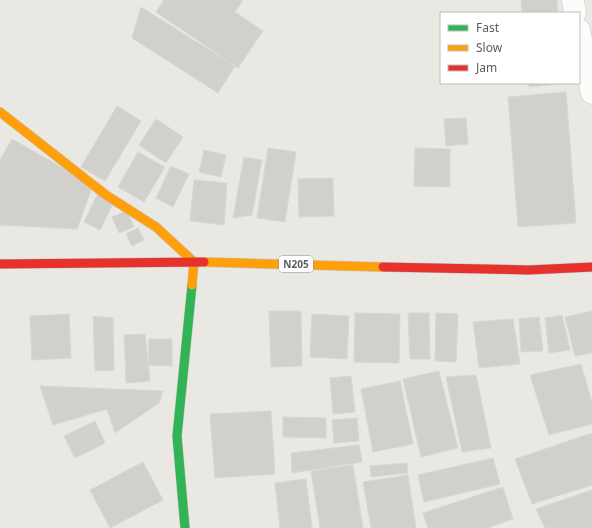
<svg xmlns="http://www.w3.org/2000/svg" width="592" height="528" font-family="'Noto Sans',sans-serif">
  <rect width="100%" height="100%" fill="#e9e8e3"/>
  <g fill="#d1d0cd" stroke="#d8d7d2">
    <polygon points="164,0 243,0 235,12 263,31 238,68 156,12"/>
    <polygon points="521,0 557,0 558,13 522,13"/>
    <polygon points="141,7 235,66 218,93 132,38"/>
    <polygon points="529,83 565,83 529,87"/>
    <polygon points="566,92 576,223 518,227 508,97"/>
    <polygon points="117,106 141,121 105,181 81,167"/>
    <polygon points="466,118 468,144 446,146 444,119"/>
    <polygon points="156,119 183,137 166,163 139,145"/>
    <polygon points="12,139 93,185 77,229 0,225 0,160"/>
    <polygon points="268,148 296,152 285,222 257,218"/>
    <polygon points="415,148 450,149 450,187 414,186"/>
    <polygon points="204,150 226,155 221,177 199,172"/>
    <polygon points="138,152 165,167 144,202 118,187"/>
    <polygon points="244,157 262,160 252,215 233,218"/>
    <polygon points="171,166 189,174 173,207 156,198"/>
    <polygon points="333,178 334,216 299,217 298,179"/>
    <polygon points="194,180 227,183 224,225 190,221"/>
    <polygon points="97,195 113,204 100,230 84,222"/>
    <polygon points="127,211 134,227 119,233 112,217"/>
    <polygon points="138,228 144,240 132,246 126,234"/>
    <polygon points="269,311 301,311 302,366 271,367"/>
    <polygon points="592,311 592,353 575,356 565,317"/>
    <polygon points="355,313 400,314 399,363 354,362"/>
    <polygon points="408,313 429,313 430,359 410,359"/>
    <polygon points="436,313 458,314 456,362 435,361"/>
    <polygon points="69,314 71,358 32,360 30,316"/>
    <polygon points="312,314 349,316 347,359 310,357"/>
    <polygon points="562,315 570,350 549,353 545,318"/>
    <polygon points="93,316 113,318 114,370 95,371"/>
    <polygon points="539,317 543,351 521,352 519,319"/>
    <polygon points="513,319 520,364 479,368 473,322"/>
    <polygon points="145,334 150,381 126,383 124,335"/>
    <polygon points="149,339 172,339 172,366 148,365"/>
    <polygon points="581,364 592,402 592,424 549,435 530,375"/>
    <polygon points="439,371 458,448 421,457 403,379"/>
    <polygon points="476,375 491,448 462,452 446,377"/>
    <polygon points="351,376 355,412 333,414 330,378"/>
    <polygon points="400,381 413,444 373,452 361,389"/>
    <polygon points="40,386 163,391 159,403 115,433 107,409 53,425"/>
    <polygon points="271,411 275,474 215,478 210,414"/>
    <polygon points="283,417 326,418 326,438 283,437"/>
    <polygon points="357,418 359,441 334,443 332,420"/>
    <polygon points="95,421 105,443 75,458 64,436"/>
    <polygon points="592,433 592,485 532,504 515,459"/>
    <polygon points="359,445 362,462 292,473 291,453"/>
    <polygon points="493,458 500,484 424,502 418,475"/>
    <polygon points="143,462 163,500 110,528 90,490"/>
    <polygon points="407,463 408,473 371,477 370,466"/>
    <polygon points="353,465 363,528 320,528 311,471"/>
    <polygon points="408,475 416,528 371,528 363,482"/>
    <polygon points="306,479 312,528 280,528 275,483"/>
    <polygon points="503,487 513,519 487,528 428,528 423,513"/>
    <polygon points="592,490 592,528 545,528 536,509"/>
  </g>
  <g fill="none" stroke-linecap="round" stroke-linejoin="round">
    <defs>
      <g id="street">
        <polyline points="573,0 575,13"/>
        <polyline points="579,30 592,93"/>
      </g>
      <polyline id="fast" points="185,528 177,436 192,285"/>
      <g id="slow">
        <polyline points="0,112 106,195 156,227 194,262 192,285"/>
        <polyline points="204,262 383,267"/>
      </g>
      <g id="jam">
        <polyline points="0,264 204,262"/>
        <polyline points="383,267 529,270 592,267"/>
      </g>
    </defs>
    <use href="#street" stroke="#c5c5c4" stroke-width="23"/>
    <use href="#fast" stroke="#c6c6c5" stroke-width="10"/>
    <use href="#slow" stroke="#c6c6c5" stroke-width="10"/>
    <use href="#jam" stroke="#c6c6c5" stroke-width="10"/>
    <use href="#street" stroke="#fcfcfb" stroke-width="22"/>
    <use href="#fast" stroke="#30b455" stroke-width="9"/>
    <use href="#slow" stroke="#ff9f0a" stroke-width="9"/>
    <use href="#jam" stroke="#e5322d" stroke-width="9"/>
  </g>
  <g text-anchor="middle" stroke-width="4" stroke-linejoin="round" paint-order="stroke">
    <rect fill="#fff" stroke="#8b8d90" stroke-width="1" x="279" y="256" width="34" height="16" rx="3"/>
    <g font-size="10" font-weight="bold" fill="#595c61">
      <text x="296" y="268">N205</text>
    </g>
  </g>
  <rect x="440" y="12" width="140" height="72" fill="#ffffff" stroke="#bdbec0"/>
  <rect x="448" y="25" width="20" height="6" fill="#30b455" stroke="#bdbec0"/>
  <text x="476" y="32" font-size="12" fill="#595c61">Fast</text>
  <rect x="448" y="45" width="20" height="6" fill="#ff9f0a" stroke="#bdbec0"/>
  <text x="476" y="52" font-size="12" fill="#595c61">Slow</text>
  <rect x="448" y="65" width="20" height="6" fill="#e5322d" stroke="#bdbec0"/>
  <text x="476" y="72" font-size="12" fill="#595c61">Jam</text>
</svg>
